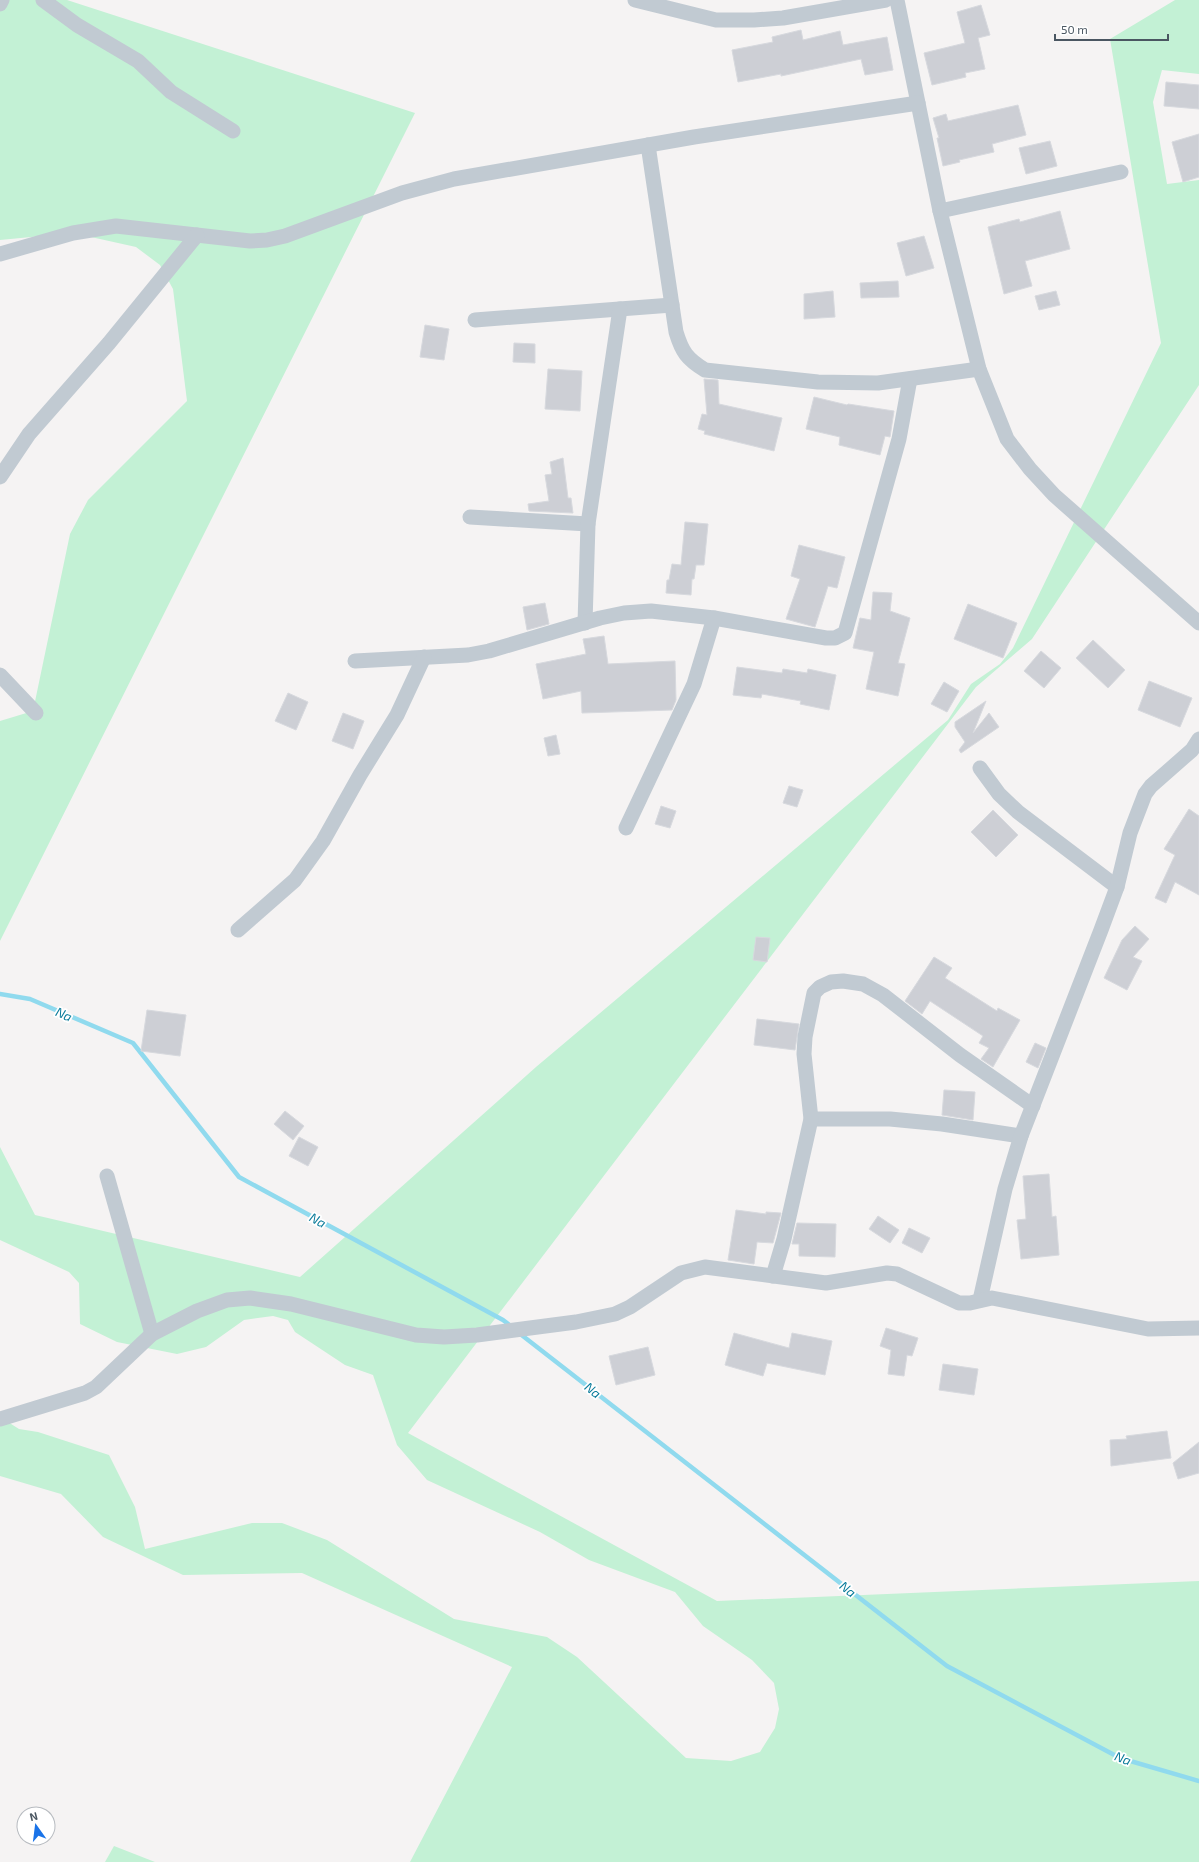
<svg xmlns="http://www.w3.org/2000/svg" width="1199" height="1862" font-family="'Exo 2',sans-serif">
  <rect width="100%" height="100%" fill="#f5f3f3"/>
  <g fill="#c3f1d5">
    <polygon points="0,0 67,0 415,113 0,941 0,721 33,711 70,534 88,500 187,401 173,289 160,265 136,247 73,233 0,240"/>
    <polygon points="1175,0 1199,0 1199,74 1162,70 1153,102 1167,184 1199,180 1199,385 1032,639 976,687 408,1433 717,1601 1199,1581 1199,1862 410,1862 512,1667 302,1573 183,1575 103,1537 61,1494 0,1476 0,1417 19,1429 38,1432 109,1455 135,1507 145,1549 252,1523 282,1523 327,1540 454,1619 547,1637 577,1657 686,1758 731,1761 760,1752 775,1728 779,1709 774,1683 752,1660 703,1626 675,1592 589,1560 540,1532 427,1480 397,1445 373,1375 345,1365 295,1332 288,1320 273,1316 244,1320 206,1347 177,1354 117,1342 80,1324 79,1283 69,1272 0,1240 0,1147 35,1215 300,1277 536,1067 948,720 971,684 1000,664 1013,648 1161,343 1110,39"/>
    <polygon points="114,1846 155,1862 105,1862"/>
  </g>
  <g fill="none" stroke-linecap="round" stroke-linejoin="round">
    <g stroke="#90daee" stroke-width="4.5">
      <polyline points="0,994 30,999 133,1043 239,1177 503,1320 512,1327"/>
      <polyline points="519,1333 947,1666 1120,1758 1199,1781"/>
    </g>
  </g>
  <g fill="#cdcfd5" stroke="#d7d9de">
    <polygon points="981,5 990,35 978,38 985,69 965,73 966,77 932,85 924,53 965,43 957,12"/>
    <polygon points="801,30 803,40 840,31 843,45 887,37 893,70 865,75 861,59 781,76 781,74 738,82 732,50 773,42 772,37"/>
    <polygon points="1166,82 1199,85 1199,109 1164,106"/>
    <polygon points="1018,105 1026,135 992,144 994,152 959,160 960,162 943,166 937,138 939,138 933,118 946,114 948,121"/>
    <polygon points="1199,134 1199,177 1183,182 1172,142"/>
    <polygon points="1050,141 1057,166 1026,174 1019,148"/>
    <polygon points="1060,211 1070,249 1025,261 1032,286 1004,294 988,227 1019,219 1020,222"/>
    <polygon points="924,236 934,268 906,276 897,243"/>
    <polygon points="898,281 899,297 861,298 860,283"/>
    <polygon points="833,291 835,317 804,319 804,294"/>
    <polygon points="1056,291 1060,305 1039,310 1035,296"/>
    <polygon points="425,325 449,329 444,360 420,357"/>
    <polygon points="514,343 535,344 535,363 513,362"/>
    <polygon points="548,369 582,371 580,411 545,409"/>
    <polygon points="704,379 718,380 719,404 782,418 774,451 704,434 705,431 698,429 702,414 707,415"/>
    <polygon points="814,397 847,405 848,404 894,411 890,437 885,436 880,455 839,445 840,437 806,429"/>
    <polygon points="563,458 568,498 571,498 573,513 529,511 528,504 549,501 545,475 552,474 550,462"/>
    <polygon points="685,522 708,524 704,565 696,565 694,579 692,579 691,595 666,593 667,580 669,580 672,564 681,565"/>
    <polygon points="799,545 845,557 837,588 828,586 815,627 786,619 800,579 791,576"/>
    <polygon points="873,592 892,593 890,611 910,618 898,663 905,664 898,696 866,689 874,652 853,648 860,618 871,620"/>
    <polygon points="545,603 549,624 527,630 523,607"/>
    <polygon points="968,604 1017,623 1003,658 954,639"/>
    <polygon points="604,636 608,664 675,661 676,700 672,710 582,713 581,691 543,699 536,664 586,654 583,639"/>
    <polygon points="1093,640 1125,670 1108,688 1076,658"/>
    <polygon points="1041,651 1061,668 1044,688 1024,671"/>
    <polygon points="737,667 782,673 783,669 807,673 808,669 836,675 829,710 800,704 801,701 762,694 761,698 733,695"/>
    <polygon points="1149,681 1192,698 1180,727 1138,710"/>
    <polygon points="944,682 959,691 947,712 931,704"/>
    <polygon points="288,693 308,702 296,730 275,721"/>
    <polygon points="986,701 973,733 989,713 999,727 961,753 959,750 965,742 955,727 955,722"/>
    <polygon points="343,713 364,721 353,749 332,741"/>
    <polygon points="556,735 560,754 548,756 544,738"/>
    <polygon points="789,786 803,790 797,807 783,803"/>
    <polygon points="661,806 676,811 670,828 655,824"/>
    <polygon points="1189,809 1199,816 1199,895 1175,882 1166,903 1155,898 1175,855 1164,849"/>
    <polygon points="993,810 1018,835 996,857 971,832"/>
    <polygon points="1135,926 1149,939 1133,957 1142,961 1127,990 1104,978 1122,940"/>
    <polygon points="756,937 770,938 767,962 753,960"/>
    <polygon points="934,957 952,968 945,978 997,1011 998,1008 1020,1020 993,1067 981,1059 989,1048 979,1043 983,1036 930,1001 922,1014 905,1001"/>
    <polygon points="147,1010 186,1015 180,1056 141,1051"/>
    <polygon points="757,1019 799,1024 795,1050 754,1045"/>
    <polygon points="1035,1043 1046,1048 1038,1068 1026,1062"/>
    <polygon points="944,1090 975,1092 973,1120 942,1115"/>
    <polygon points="285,1111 304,1126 293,1140 274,1124"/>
    <polygon points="299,1137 318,1147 308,1166 289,1156"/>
    <polygon points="1049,1174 1052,1217 1056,1216 1059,1255 1021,1259 1017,1220 1026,1219 1023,1176"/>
    <polygon points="736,1210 766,1214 766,1212 781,1213 773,1243 757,1242 754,1264 728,1260"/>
    <polygon points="878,1216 899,1230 890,1243 869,1229"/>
    <polygon points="797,1223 836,1224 835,1257 799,1256 799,1244 792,1244"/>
    <polygon points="909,1228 930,1238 922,1253 902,1243"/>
    <polygon points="886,1328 918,1338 912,1356 907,1355 904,1376 888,1374 891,1350 880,1346"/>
    <polygon points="734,1333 789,1348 792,1333 832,1341 825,1375 767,1363 763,1376 725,1365"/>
    <polygon points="648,1347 655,1375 616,1385 609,1356"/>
    <polygon points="943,1364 978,1369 974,1395 939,1390"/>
    <polygon points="1167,1431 1171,1458 1111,1466 1110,1440 1127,1439 1126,1436"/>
    <polygon points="1199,1442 1199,1473 1178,1479 1173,1463"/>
  </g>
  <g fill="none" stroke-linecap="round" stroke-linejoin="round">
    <g stroke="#c1cad2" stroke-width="15">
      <polyline points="43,0 77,25 138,61 171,92 233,131"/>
      <polyline points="635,0 716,20 754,20 783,18 886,0"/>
      <polyline points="897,0 940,211 979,369 1007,439 1030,469 1054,495 1199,623"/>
      <polyline points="0,4 2,0"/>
      <path d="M 648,145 L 676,332 C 682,352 687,359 705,370 L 818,382 L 878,383 L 979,369"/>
      <polyline points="940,211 1121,172"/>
      <polyline points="0,254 73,233 116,226 250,241 267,240 285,236 402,193 454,179 694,137 918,103"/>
      <polyline points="475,320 672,305"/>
      <polyline points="0,477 29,434 109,343 197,235"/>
      <polyline points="470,517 588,524"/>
      <polyline points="585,623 588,524 620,309"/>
      <polyline points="355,661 468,655 489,651 600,618 624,613 651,611 714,618 826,638 835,638 845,633 899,439 910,379"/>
      <polyline points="0,675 36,713"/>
      <polyline points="980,768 999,794 1018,812 1117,887"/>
      <polyline points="626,828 694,684 714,618"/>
      <polyline points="238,930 295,880 323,841 360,775 397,715 424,657"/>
      <polyline points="811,1119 890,1119 942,1124 1021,1136"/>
      <polyline points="107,1176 152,1334"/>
      <polyline points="773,1276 784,1239 811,1119 804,1054 805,1037 814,993 820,987 831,982 843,981 863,984 883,995 960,1055 1033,1106"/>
      <polyline points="980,1300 1005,1189 1021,1136 1101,930 1117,887 1130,833 1145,794 1151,786 1192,750 1199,739"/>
      <polyline points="0,1419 85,1393 96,1387 152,1334 197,1311 227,1300 250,1298 291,1304 416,1335 444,1337 477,1335 576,1322 615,1314 630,1307 681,1273 705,1267 826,1283 887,1273 897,1274 959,1303 970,1303 992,1298 1148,1329 1199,1328"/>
    </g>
  </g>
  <g text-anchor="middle" stroke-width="3.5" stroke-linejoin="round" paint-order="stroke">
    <g font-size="13" font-style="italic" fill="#0c7c9b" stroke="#fff">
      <text transform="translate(64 1014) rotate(23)" y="5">Na</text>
      <text transform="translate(318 1220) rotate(29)" y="5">Na</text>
      <text transform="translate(593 1390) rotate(38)" y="5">Na</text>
      <text transform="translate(848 1589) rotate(38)" y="5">Na</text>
      <text transform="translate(1123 1758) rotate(21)" y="5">Na</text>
    </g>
  </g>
  <g transform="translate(36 1826) rotate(346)"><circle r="19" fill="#ffffff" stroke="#b7bbc0"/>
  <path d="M0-3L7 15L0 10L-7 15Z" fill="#1a73e8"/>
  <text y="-6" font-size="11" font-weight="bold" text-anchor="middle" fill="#4a5661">N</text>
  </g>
  <path d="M1055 34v6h113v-6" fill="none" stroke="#4a5661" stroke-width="2"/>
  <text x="1061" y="34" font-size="12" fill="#4a5661" stroke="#ffffff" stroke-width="3" paint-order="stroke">50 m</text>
</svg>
